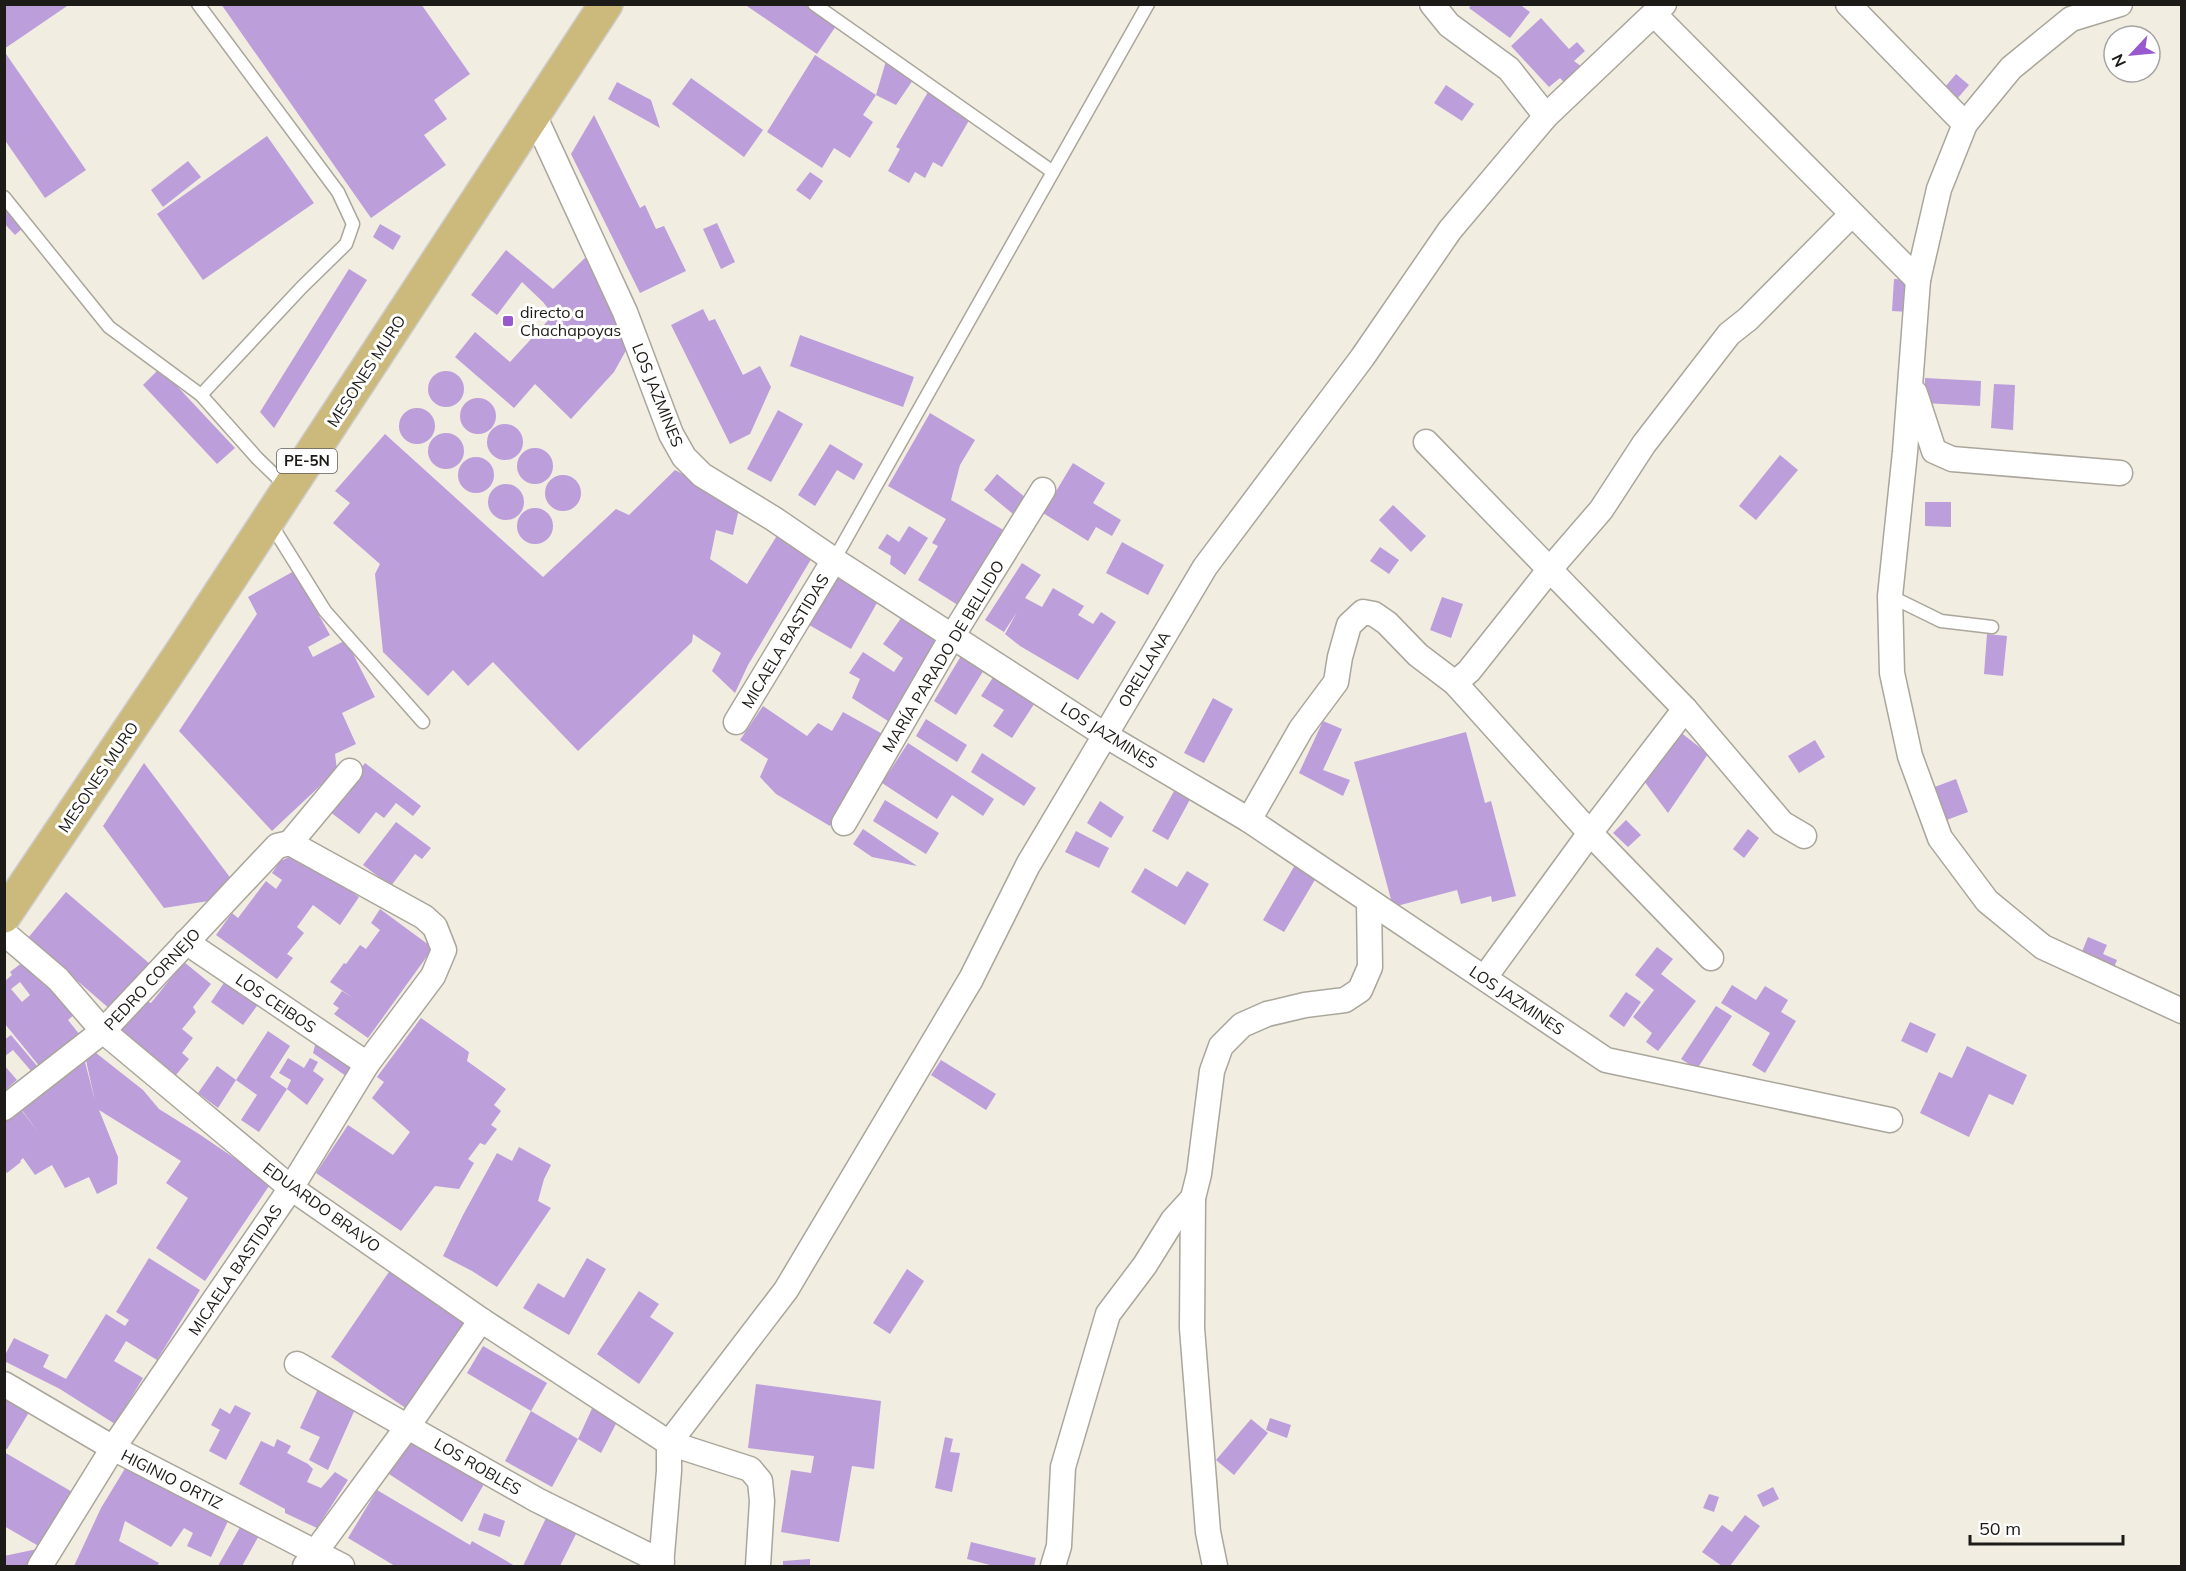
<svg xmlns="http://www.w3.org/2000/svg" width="2186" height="1571" font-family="Mulish,sans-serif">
  <rect width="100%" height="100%" fill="#f1ede1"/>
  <g fill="#bc9edb" fill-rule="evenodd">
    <polygon points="4,4 70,4 4,49"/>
    <polygon points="221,4 421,4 470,74 434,100 447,119 424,135 446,165 371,218"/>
    <polygon points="744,4 804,4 836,26 817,54"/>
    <polygon points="1472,4 1519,4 1530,12 1510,38 1469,8"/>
    <polygon points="1541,18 1569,49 1577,42 1585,51 1574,61 1582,67 1565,83 1560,78 1549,87 1511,46"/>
    <polygon points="4,51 86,170 45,198 4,139"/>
    <polygon points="815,55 876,95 886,61 913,80 896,105 876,95 863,115 873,122 850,158 834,148 822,168 767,132"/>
    <polygon points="1956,74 1969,85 1957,99 1945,87"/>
    <polygon points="691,78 763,130 744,157 672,104"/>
    <polygon points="617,82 651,100 660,128 608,99"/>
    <polygon points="1446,85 1474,104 1462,121 1434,103"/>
    <polygon points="928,92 971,117 942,167 933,162 925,178 915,172 909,183 888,171 900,149 896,147"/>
    <polygon points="594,115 640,208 645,205 656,229 664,226 686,271 640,293 571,154"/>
    <polygon points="267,136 314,203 203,280 157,214"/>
    <polygon points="188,161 201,177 163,207 151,190"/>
    <polygon points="810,172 823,181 810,200 796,190"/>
    <polygon points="8,207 25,226 15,235 4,223 4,210"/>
    <polygon points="717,223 735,262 721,269 703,229"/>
    <polygon points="380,224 401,236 393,250 373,237"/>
    <polygon points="506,250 553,289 588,255 629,345 614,372 571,419 535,384 514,408 455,357 475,332 510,362 553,315 543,302 522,282 497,315 471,295"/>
    <polygon points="349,269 367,280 274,428 260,412"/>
    <polygon points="1894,279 1911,280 1909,312 1892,311"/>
    <polygon points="703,309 709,321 715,319 743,375 760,366 771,387 750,434 730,444 671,325"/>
    <polygon points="800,335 914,377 903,407 790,366"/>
    <polygon points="160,368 235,448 217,464 143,385"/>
    <circle cx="446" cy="389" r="18"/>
    <polygon points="1925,378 1981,381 1980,406 1924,403"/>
    <polygon points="1994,384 2015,385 2013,430 1991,428"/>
    <circle cx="478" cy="416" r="18"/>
    <circle cx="417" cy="426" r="18"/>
    <polygon points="778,410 803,424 771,482 747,469"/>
    <polygon points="930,413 975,440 960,465 951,500 1007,532 961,607 918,580 938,546 932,543 946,519 888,486"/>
    <circle cx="505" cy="442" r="18"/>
    <circle cx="446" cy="451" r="18"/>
    <polygon points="385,434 543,577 616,509 629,515 675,470 725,496 739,509 733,535 716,530 710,559 747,584 778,534 813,556 748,665 735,693 712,671 721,653 693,634 692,642 578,751 493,662 468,686 453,670 428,696 383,652 375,574 380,564 333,523 350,503 335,491"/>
    <polygon points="830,444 863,464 854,480 837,470 815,506 798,495"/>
    <circle cx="535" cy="466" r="18"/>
    <polygon points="1780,455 1798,470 1756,520 1739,506"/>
    <circle cx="476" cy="475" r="18"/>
    <polygon points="1073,463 1105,483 1093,503 1121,520 1112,536 1096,527 1088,541 1043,513"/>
    <polygon points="997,474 1026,498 1013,514 984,490"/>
    <circle cx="563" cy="493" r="18"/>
    <circle cx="506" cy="502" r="18"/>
    <polygon points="1925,502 1951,502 1951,527 1925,526"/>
    <polygon points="1393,505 1426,536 1411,552 1379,520"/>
    <circle cx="535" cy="526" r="18"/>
    <polygon points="909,526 928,538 905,575 890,564 891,556 878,548 887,534 899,542"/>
    <polygon points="1122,542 1164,565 1148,595 1106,573"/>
    <polygon points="1380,547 1399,560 1389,574 1370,561"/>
    <polygon points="1022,563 1041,575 1025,598 1042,607 1053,588 1084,606 1078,615 1093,624 1101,612 1116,622 1078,680 1020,646 1005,634 1017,612 1004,632 985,620"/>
    <polygon points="837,568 882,594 851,649 804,622"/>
    <polygon points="294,571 330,635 308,647 313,657 346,640 375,697 342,713 356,744 335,754 337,770 272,831 179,731 257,614 248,597"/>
    <polygon points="1442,597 1463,604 1451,638 1430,630"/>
    <polygon points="906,611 940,636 888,721 852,698 860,679 849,673 863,652 894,672 903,658 883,644"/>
    <polygon points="1987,634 2007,636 2003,676 1984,674"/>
    <polygon points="964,651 987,665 956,715 934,701"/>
    <polygon points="999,668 1040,695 1012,738 993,726 1004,710 981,696"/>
    <polygon points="1213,698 1233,709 1204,763 1184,753"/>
    <polygon points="763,706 807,736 818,723 832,731 843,712 888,737 830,826 776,794 760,777 768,759 740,740"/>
    <polygon points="926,719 967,745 957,762 916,736"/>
    <polygon points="1323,721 1342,729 1323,770 1350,780 1343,796 1299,773"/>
    <polygon points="1679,731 1708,754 1668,813 1644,781"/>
    <polygon points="1466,732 1485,803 1491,801 1516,896 1492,902 1491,896 1461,904 1457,890 1393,907 1354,762"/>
    <polygon points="1815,740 1825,757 1799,773 1788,756"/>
    <polygon points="908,743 994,799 983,816 952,795 937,819 882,783"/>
    <polygon points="982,753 1036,788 1024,806 971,772"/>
    <polygon points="144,763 235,884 215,900 164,908 103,826"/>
    <polygon points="365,763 421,806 413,816 396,803 384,818 376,812 359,834 329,811"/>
    <polygon points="1956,779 1968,812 1944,821 1932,788"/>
    <polygon points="1178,784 1194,792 1168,840 1152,831"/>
    <polygon points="885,800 939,833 926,854 873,821"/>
    <polygon points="1100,801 1124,817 1111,838 1087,823"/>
    <polygon points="1626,820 1641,835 1628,847 1613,833"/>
    <polygon points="396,822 431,848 422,859 415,854 391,886 363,865"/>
    <polygon points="863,829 917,866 872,857 853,844"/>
    <polygon points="1748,829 1759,838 1744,858 1733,849"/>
    <polygon points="1076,831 1109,848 1099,868 1065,852"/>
    <polygon points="297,854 359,897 340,925 313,905 297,927 304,933 287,954 293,958 277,979 216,935 232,913 238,918 266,881 276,889 282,880 272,873 280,861"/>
    <polygon points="1295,865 1316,878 1284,932 1263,920"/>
    <polygon points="1145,868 1177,887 1187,871 1209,884 1185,925 1131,892"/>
    <polygon points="66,892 150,964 111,1010 28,938"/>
    <polygon points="380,909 433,948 368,1038 334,1014 339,1008 333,1004 342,991 353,998 330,982 344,963 346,964 360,945 366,949 380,930 371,923"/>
    <polygon points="2088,937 2107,945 2103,954 2117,960 2112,972 2079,959"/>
    <polygon points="1657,947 1673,959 1661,974 1696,1001 1658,1051 1646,1042 1652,1033 1633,1017 1654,990 1635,975"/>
    <path d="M 28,958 L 75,1014 L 68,1020 L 80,1035 L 40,1067 L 5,1024 L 5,981 L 12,975 L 10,972 ZM 20,982 L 30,995 L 22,1002 L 11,989 Z"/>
    <polygon points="184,962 211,984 193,1007 196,1012 182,1029 193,1038 182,1053 189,1059 176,1075 119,1032 144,1000 151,1003"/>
    <polygon points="228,977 262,999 243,1025 211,1002"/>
    <polygon points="1732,985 1756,1000 1765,986 1788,1000 1781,1012 1796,1021 1765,1073 1752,1065 1770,1033 1721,1003"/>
    <polygon points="1626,992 1641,1002 1624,1027 1609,1016"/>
    <polygon points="1716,1006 1732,1016 1697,1069 1681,1059"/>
    <polygon points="421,1018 469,1052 467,1061 506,1089 494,1105 501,1111 491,1125 497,1129 485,1145 480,1143 468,1159 474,1163 459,1189 435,1186 401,1231 316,1173 348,1125 393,1155 410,1132 372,1098 384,1082 377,1077"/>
    <polygon points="1910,1022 1936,1034 1927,1053 1901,1041"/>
    <polygon points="268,1031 290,1046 270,1077 287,1089 259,1132 241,1120 257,1095 236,1080 218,1108 198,1093 217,1066 236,1080"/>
    <polygon points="11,1035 38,1067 32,1072 13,1050 4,1057 4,1040"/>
    <polygon points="317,1038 356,1061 346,1076 313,1053"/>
    <polygon points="1967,1046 2027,1075 2013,1105 1989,1094 1969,1137 1920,1113 1939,1072 1952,1078"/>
    <polygon points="91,1049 143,1090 159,1109 199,1134 271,1183 205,1281 156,1248 188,1198 166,1183 181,1161 99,1110 118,1157 117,1184 97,1194 89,1177 65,1188 52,1165 35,1175 23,1158 20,1161 21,1162 7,1173 4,1170 4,1118 19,1107 38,1132 19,1106 84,1058 95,1101 85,1056"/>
    <polygon points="288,1058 304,1068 310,1058 318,1062 313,1071 324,1079 307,1105 287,1089 291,1080 279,1073"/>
    <polygon points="941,1060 996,1094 986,1110 931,1075"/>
    <polygon points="4,1065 17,1080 4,1091"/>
    <polygon points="519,1147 551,1165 544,1179 538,1201 551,1208 497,1287 472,1271 443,1256 463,1215 497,1153 512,1161"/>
    <polygon points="149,1258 200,1290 157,1360 126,1341 114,1361 143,1378 115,1424 60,1389 4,1361 4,1357 14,1338 49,1355 43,1367 66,1379 106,1314 125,1326 129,1320 116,1312"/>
    <polygon points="587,1258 606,1269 569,1335 523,1308 538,1283 564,1298"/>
    <polygon points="393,1266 468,1318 407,1409 331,1357"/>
    <polygon points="907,1269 924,1281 890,1334 873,1323"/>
    <polygon points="639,1291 659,1304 650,1317 674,1333 639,1384 597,1354"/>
    <polygon points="483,1346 547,1383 531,1411 467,1373"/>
    <polygon points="756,1384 881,1401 874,1469 852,1466 839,1542 781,1532 791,1470 811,1473 814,1456 748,1448"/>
    <polygon points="318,1389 356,1407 328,1470 309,1460 320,1437 300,1428"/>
    <polygon points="4,1394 31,1409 7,1449 4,1448"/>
    <polygon points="595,1402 620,1416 601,1453 578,1439"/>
    <polygon points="235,1405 251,1413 226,1460 209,1451 220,1430 211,1425 220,1408 230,1414"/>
    <polygon points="531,1411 578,1439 552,1487 505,1461"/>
    <polygon points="1270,1418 1291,1425 1287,1438 1266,1430"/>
    <polygon points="1251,1419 1268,1433 1234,1475 1216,1460"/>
    <polygon points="417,1433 487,1479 462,1522 389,1474"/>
    <polygon points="945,1437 953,1439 950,1452 960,1453 952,1492 935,1488"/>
    <polygon points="277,1439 291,1446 287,1453 308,1464 313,1469 307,1482 321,1488 335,1472 348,1480 317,1528 285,1513 285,1509 239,1484 261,1441 274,1447"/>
    <polygon points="4,1452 74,1493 42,1548 31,1566 4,1566 4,1556 42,1548 4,1526"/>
    <polygon points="129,1462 230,1517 211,1557 187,1546 193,1533 184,1528 171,1547 125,1521 119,1541 159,1563 157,1566 74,1566 101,1508"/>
    <polygon points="1773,1487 1779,1499 1763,1507 1757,1495"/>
    <polygon points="377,1490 470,1545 472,1541 515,1566 395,1566 348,1538"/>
    <polygon points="1709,1494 1719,1497 1714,1512 1703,1508"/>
    <polygon points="484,1513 505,1521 500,1537 478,1530"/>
    <polygon points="1745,1515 1760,1526 1730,1566 1722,1566 1702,1552 1722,1525 1732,1532"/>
    <polygon points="547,1516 578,1530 560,1566 523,1566"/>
    <polygon points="243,1522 261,1532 242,1566 218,1566"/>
    <polygon points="971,1542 1036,1558 1034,1566 990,1566 990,1565 967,1559"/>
    <polygon points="810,1559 810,1566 783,1566 783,1561"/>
  </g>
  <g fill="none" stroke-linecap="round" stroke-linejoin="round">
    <defs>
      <g id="service">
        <polyline points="198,4 338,192 353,224 346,244 302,287 201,395"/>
        <polyline points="814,4 1053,172 1148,4"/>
        <polyline points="4,197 109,327 201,395 257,458 288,488"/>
        <polyline points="269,521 325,611 423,722"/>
        <polyline points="834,560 1053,172"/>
        <polyline points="1890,596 1941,621 1992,627"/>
      </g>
      <g id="minor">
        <polyline points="1432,4 1449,25 1509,69 1546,116"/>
        <polyline points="1848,4 1965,124"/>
        <polyline points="2120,4 2071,19 2011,68 1965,124 1939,189 1918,280 1905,452 1890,596 1892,673 1910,756 1940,838 1987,901 2043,947 2182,1011"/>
        <polyline points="1654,14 1918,280"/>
        <polyline points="534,115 625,312 671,434 684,457 702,475 774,519 834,560 1105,735 1249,820 1606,1060 1890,1120"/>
        <polyline points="1915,393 1934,451 1952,459 2120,473"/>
        <polyline points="1426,442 1685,709 1782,823 1804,836"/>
        <polyline points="1455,683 1469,671 1550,569 1601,510 1644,444 1729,334 1748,319 1852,214"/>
        <polyline points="736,722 834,560"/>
        <polyline points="1249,820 1301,729 1336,682 1340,657 1349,625 1363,612 1374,614 1387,623 1418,655 1455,683 1590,833 1711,958"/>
        <polyline points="844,823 953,635 1043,490"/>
        <polyline points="290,843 350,771"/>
        <polyline points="4,933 58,979 103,1031 291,1188 481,1320 669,1443 750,1469 760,1481 762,1501 758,1566"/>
        <polyline points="186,942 367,1064"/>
        <polyline points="1485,977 1590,833 1685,709"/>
        <polyline points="4,1108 103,1031 277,846 290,843"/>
        <polyline points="297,1364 537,1500 662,1562"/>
        <polyline points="4,1384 113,1448 342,1566"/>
        <polyline points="40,1566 113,1448 291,1188 367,1064 433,976 444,950 435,927 424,917 290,843"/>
        <polyline points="305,1566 408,1426 481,1320"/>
        <polyline points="661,1566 669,1471 669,1443 786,1290 971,979 1028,865 1205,567 1362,358 1450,230 1546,116 1664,4"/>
        <polyline points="1053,1566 1059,1546 1063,1467 1108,1314 1145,1265 1173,1220 1193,1198"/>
        <polyline points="1215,1566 1208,1532 1192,1328 1193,1198 1199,1174 1212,1071 1221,1046 1242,1025 1267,1014 1305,1005 1345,1000 1360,990 1370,967 1369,901"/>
      </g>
      <polyline id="trunk" points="4,916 183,650 606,4"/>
    </defs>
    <use href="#service" stroke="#aaa69b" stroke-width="15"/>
    <use href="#minor" stroke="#aaa69b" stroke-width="27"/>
    <use href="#trunk" stroke="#cdcdcc" stroke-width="36"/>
    <use href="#service" stroke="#fff" stroke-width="12"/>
    <use href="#minor" stroke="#fff" stroke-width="24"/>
    <use href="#trunk" stroke="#ccba7c" stroke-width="33"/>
  </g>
  <rect fill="#9858ce" stroke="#fff" stroke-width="2" x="502" y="315" width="12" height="12" rx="3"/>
  <g text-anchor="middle" stroke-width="6" stroke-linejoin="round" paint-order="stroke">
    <rect fill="#fff" stroke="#615f5d" stroke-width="1.5" x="277" y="449" width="60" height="24" rx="4.5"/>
    <g font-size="15" font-weight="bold" fill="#1d1b17">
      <text x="307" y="466">PE-5N</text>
    </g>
    <g font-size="16" fill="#1d1b17" stroke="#fff" text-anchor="start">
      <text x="520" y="318">directo a<tspan x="520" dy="18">Chachapoyas</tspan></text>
    </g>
    <g font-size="16" fill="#1d1b17" stroke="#fff">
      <text transform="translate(366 371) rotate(-57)" y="6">MESONES MURO</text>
      <text transform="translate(658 395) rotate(68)" y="6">LOS JAZMINES</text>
      <text transform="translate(785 641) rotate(-59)" y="6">MICAELA BASTIDAS</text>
      <text transform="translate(943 656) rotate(-59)" y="6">MARÍA PARADO DE BELLIDO</text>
      <text transform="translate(1144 669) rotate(-59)" y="6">ORELLANA</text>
      <text transform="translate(1109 735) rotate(32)" y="6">LOS JAZMINES</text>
      <text transform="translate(98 777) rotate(-56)" y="6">MESONES MURO</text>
      <text transform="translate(152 979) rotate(-47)" y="6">PEDRO CORNEJO</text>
      <text transform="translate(1517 1000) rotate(34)" y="6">LOS JAZMINES</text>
      <text transform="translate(276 1003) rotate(34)" y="6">LOS CEIBOS</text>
      <text transform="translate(322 1207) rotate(36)" y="6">EDUARDO BRAVO</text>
      <text transform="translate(235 1270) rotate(-56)" y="6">MICAELA BASTIDAS</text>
      <text transform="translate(478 1466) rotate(30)" y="6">LOS ROBLES</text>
      <text transform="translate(172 1479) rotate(27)" y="6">HIGINIO ORTIZ</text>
    </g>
  </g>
  <rect width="2186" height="1571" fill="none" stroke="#1d1b17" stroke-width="12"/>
  <g transform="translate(2132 54) rotate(244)"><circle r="28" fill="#ffffff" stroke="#a5a4a2" stroke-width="1.5"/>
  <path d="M0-4.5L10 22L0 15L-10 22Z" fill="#9858ce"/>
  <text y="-9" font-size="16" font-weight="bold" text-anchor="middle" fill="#1d1b17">N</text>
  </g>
  <path d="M1970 1535v9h153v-9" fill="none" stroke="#1d1b17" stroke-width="3"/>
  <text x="1979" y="1535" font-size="18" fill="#1d1b17" stroke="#ffffff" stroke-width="4.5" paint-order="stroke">50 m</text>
</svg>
